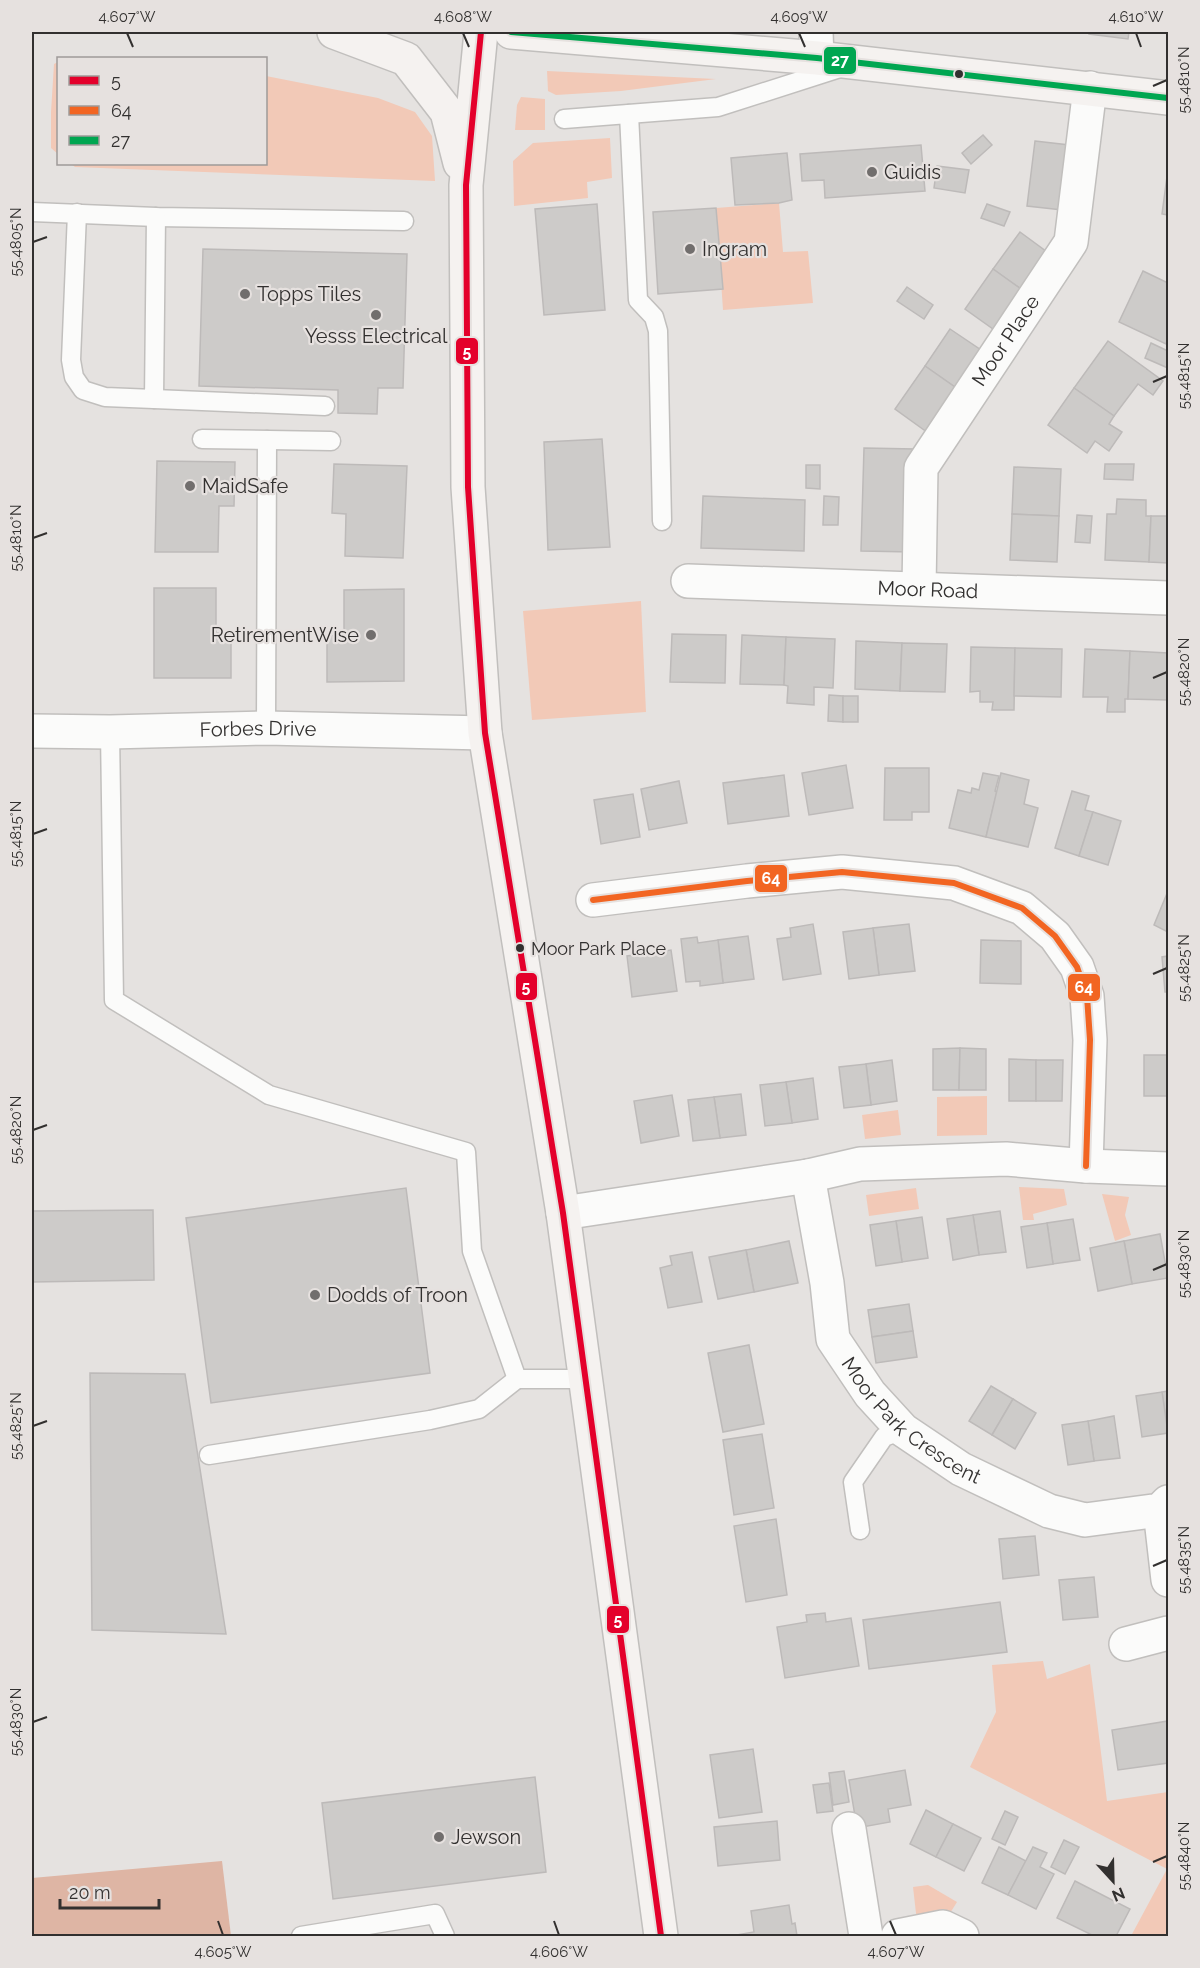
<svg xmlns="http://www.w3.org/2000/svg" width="1200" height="1968" font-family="Raleway,sans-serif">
  <rect width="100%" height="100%" fill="#e5e2e0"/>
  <g fill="#f2c9b7">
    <polygon points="58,62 58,154 51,148 51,112 54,64"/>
    <polygon points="547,71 716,79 621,91 556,95 548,91"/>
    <polygon points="266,76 378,98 415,112 432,136 435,181 75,167 71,164 266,164"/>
    <polygon points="521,97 545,99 545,130 515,130 517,105"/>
    <polygon points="610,138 612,178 587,182 588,198 514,206 513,161 533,143"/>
    <polygon points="779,203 783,252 808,251 813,303 723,310 716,208"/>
    <polygon points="641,601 646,712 532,720 523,611"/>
    <polygon points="987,1096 987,1135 937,1136 937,1097"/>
    <polygon points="898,1110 901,1135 865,1139 862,1115"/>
    <polygon points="1019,1187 1064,1189 1067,1205 1033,1214 1034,1220 1023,1220"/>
    <polygon points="916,1188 919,1209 869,1216 866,1195"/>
    <polygon points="1102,1194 1129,1197 1125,1215 1131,1235 1115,1241"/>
    <polygon points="1043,1661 1047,1679 1090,1664 1107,1801 1168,1792 1168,1936 1131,1936 1167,1869 970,1767 996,1712 992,1665"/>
    <polygon points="928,1885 957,1902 947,1918 917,1922 913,1887"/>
  </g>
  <polygon fill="#deb5a4" points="222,1861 231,1936 32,1936 32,1878"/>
  <g fill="#cdcbc9" stroke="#bdbab9" stroke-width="1.5">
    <polygon points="1089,32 1129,32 1128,39 1089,34"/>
    <polygon points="983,135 992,145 971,164 962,153"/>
    <polygon points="1035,141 1078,146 1071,211 1027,206"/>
    <polygon points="921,145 925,191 825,198 824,180 802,181 800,154"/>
    <polygon points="787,153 792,200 779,203 735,205 731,158"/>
    <polygon points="937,166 969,170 965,193 934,188"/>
    <polygon points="1168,169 1168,215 1162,214"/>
    <polygon points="597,204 605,310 544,315 535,209"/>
    <polygon points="987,204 1010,212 1004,226 981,218"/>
    <polygon points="716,208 723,289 658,294 653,212"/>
    <polygon points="1020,232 1054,257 1028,294 993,269"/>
    <polygon points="203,249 407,254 403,388 378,388 377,414 338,413 338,390 199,386"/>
    <polygon points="993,269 1028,294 1000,334 965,309"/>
    <polygon points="1143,271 1168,283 1168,338 1166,344 1119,322"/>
    <polygon points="907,287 933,305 924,319 897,301"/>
    <polygon points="950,329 987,354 962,392 925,366"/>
    <polygon points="1108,341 1163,381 1153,395 1138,384 1114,416 1074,388"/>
    <polygon points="1151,343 1168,351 1168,368 1145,358"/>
    <polygon points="925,366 962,392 931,435 895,409"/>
    <polygon points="1074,388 1114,416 1109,424 1122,432 1109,451 1095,441 1087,453 1048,425"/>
    <polygon points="602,439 610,547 548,550 544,442"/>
    <polygon points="864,448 915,449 912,552 861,551"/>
    <polygon points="157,461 235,462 234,506 219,506 218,552 155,552"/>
    <polygon points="334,464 407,466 403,558 345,556 346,514 332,513"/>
    <polygon points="1105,464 1134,464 1133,480 1104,479"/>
    <polygon points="806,465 820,465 820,489 806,488"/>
    <polygon points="1014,467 1061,469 1059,516 1012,514"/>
    <polygon points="703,496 805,500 804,551 701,548"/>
    <polygon points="824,496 839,497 838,525 823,525"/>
    <polygon points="1117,499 1146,500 1146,516 1151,516 1149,562 1105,560 1107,514 1116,514"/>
    <polygon points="1012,514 1059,516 1057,562 1010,560"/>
    <polygon points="1077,515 1092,516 1090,543 1075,542"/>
    <polygon points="1151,516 1168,516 1168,563 1149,562"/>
    <polygon points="154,588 216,588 216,633 231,633 231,678 154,678"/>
    <polygon points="404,589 404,681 327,682 327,636 344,635 344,590"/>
    <polygon points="672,634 726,635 725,683 670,682"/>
    <polygon points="742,635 786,637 784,685 740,684"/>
    <polygon points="786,637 835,639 833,688 814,687 814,705 787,703 788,686 784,685"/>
    <polygon points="856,641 902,643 900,691 855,689"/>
    <polygon points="902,643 947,644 945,692 900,691"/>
    <polygon points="971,647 1015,648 1014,710 992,710 993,702 980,702 980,691 970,692"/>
    <polygon points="1015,648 1062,649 1061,697 1014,696"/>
    <polygon points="1085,649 1130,651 1128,699 1125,699 1125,712 1107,712 1108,697 1083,697"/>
    <polygon points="1130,651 1168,653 1168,700 1128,699"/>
    <polygon points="829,695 843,696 843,722 828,721"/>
    <rect x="843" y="696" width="15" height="26"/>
    <polygon points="846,765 853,808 809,815 802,773"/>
    <polygon points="885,768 929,768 929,812 912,812 912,820 884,820"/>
    <polygon points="983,773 999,776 995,791 997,792 986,837 949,828 958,790 971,793 972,788 979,790"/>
    <polygon points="1001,773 1029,780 1024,804 1038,808 1028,847 986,837"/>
    <polygon points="784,775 789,816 728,824 723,783"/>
    <polygon points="679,781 687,823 649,830 641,789"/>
    <polygon points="1072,791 1089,796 1085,810 1093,812 1079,856 1055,848"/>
    <polygon points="633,794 640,837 601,844 594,800"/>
    <polygon points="1093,812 1121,821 1108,865 1079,856"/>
    <polygon points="1168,891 1168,932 1154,925"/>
    <polygon points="813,924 821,974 783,980 777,939 791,937 790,928"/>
    <polygon points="909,924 915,971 879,975 873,928"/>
    <polygon points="873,928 879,975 849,979 843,932"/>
    <polygon points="748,936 754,979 723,983 718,940"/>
    <polygon points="697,937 698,943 718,940 723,983 700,986 700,981 686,982 681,939"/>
    <polygon points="981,940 1021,941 1021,984 980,983"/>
    <polygon points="671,950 677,991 632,997 627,956"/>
    <polygon points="1168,956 1168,992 1165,992 1162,957"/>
    <polygon points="960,1048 959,1090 933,1090 933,1049"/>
    <polygon points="960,1048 986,1049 986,1090 959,1090"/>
    <rect x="1144" y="1055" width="24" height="41"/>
    <polygon points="1009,1059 1036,1060 1036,1101 1009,1101"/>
    <polygon points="892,1060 897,1101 871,1105 866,1064"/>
    <polygon points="1036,1060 1063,1060 1062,1101 1036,1101"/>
    <polygon points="866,1064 871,1105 844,1108 839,1067"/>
    <polygon points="813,1078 818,1119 792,1123 786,1082"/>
    <polygon points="786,1082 792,1123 765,1126 760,1085"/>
    <polygon points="741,1094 746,1135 720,1138 714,1097"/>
    <polygon points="672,1095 679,1136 641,1143 634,1101"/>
    <polygon points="714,1097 720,1138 693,1141 688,1100"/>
    <polygon points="406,1188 430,1373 211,1403 186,1218"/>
    <polygon points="153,1210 154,1280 32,1282 32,1211"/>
    <polygon points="1000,1211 1006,1252 979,1255 973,1215"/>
    <polygon points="973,1215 979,1255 953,1260 947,1219"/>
    <polygon points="922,1217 928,1258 902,1262 896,1221"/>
    <polygon points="1073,1219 1080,1260 1053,1264 1047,1223"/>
    <polygon points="896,1221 902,1262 876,1266 870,1225"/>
    <polygon points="1047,1223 1053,1264 1027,1268 1021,1227"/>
    <polygon points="1160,1234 1168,1278 1132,1284 1124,1241"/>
    <polygon points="789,1241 798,1283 754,1292 746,1250"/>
    <polygon points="1124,1241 1132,1284 1098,1291 1090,1248"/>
    <polygon points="746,1250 754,1292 718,1299 709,1257"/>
    <polygon points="692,1252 702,1302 668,1308 660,1268 672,1265 670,1256"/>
    <polygon points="909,1304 913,1331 872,1337 868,1310"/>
    <polygon points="913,1331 917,1357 876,1363 872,1337"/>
    <polygon points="749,1345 764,1424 723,1432 708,1353"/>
    <polygon points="90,1373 185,1374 226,1634 92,1630"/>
    <polygon points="991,1386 1013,1399 992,1435 969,1421"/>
    <polygon points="1168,1391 1168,1433 1162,1392"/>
    <polygon points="1162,1392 1168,1433 1142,1437 1136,1396"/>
    <polygon points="1013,1399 1036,1413 1015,1449 992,1435"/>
    <polygon points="1114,1416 1120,1458 1094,1461 1088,1421"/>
    <polygon points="1088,1421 1094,1461 1068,1465 1062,1425"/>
    <polygon points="762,1434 774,1508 734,1515 723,1440"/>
    <polygon points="776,1519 787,1595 746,1602 734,1526"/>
    <polygon points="1035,1536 1039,1575 1003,1579 999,1539"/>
    <polygon points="1094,1577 1098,1617 1063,1620 1059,1580"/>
    <polygon points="1000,1602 1007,1652 869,1669 863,1620"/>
    <polygon points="825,1613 826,1622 851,1618 859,1666 785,1678 777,1627 807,1622 806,1615"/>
    <polygon points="1168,1721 1168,1763 1118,1770 1112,1730"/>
    <polygon points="753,1749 762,1812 719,1818 710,1755"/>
    <polygon points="905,1770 911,1805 888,1809 890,1822 857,1828 849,1780"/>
    <polygon points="844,1771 849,1802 833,1805 829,1773"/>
    <polygon points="535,1777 546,1872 333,1899 322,1803"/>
    <polygon points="829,1783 833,1811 817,1813 813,1785"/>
    <polygon points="926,1810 953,1824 936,1857 910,1844"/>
    <polygon points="1005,1811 1018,1817 1005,1845 992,1839"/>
    <polygon points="777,1821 780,1860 718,1866 714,1827"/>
    <polygon points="953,1824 981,1838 964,1871 936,1857"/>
    <polygon points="1064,1840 1079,1847 1065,1874 1051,1867"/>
    <polygon points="999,1847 1026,1861 1008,1895 982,1883"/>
    <polygon points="1033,1847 1047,1853 1040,1867 1054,1874 1036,1909 1008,1895"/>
    <polygon points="1075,1881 1130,1909 1116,1936 1094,1936 1057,1918"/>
    <polygon points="789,1905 792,1924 795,1923 797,1936 731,1936 754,1932 751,1911"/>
  </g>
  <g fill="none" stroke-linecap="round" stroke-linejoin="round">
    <defs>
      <g id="lane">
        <polyline points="629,114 638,300 654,317 658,331 662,521"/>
        <polyline points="564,119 718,107 840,68"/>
        <polyline points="32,212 156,217 404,221"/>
        <polyline points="77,213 71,360 74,377 83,390 105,397 154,399 156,217"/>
        <polyline points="154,399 325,406"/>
        <polyline points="202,439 331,441"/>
        <polyline points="266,728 267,440"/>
        <polyline points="110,732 114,1000 269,1095 466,1152 472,1251 517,1379 585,1379"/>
        <polyline points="209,1455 430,1420 479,1409 517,1379"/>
        <polyline points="860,1530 853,1482 884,1437 903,1430"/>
        <polyline points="301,1936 435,1914 445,1936"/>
      </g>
      <g id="street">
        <polyline points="816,32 817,58"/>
        <path id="s1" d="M 688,581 L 1168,598"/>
        <path id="s2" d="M 919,588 L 921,468 L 1071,242 L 1090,88"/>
        <path id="s3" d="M 32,731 L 110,732 L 266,728 L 485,733"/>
        <polyline points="593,900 747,881 842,872 954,883 1022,908 1055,936 1077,967 1087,996 1090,1040 1086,1166"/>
        <path id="s4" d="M 808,1176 L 827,1283 L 833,1339 L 870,1394 L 903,1430 L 961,1469 L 1049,1511 L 1085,1520 L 1160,1510 L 1168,1502"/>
        <polyline points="563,1213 808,1176 860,1164 1006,1159 1086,1166 1168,1169"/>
        <polyline points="1160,1510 1168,1580"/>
        <polyline points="1126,1644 1168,1633"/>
        <polyline points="849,1829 866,1936"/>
        <polyline points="898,1936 943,1927 962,1936"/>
      </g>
      <g id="secondary">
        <polyline points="334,32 406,59 447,112 460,163"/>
        <polyline points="481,32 466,185 468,487 485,733 563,1213 661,1936"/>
        <polyline points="511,32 817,58 1168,98"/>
      </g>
    </defs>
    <use href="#lane" stroke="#c1bfbd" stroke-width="21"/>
    <use href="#street" stroke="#c1bfbd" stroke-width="36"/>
    <use href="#secondary" stroke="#c1bfbd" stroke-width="36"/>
    <use href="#lane" stroke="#fbfbfa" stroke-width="18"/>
    <use href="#street" stroke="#fbfbfa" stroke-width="33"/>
    <use href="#secondary" stroke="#f5f2f0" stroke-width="33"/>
    <defs>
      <polyline id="bus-1" points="481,32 466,185 468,487 485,733 563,1213 661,1936"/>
      <polyline id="bus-2" points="593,900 747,881 842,872 954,883 1022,908 1055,936 1077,967 1087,996 1090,1040 1086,1166"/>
      <polyline id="bus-3" points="511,32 817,58 1168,98"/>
    </defs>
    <use href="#bus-1" stroke="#e6e1df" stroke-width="10"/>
    <use href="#bus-2" stroke="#e6e1df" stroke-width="10"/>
    <use href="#bus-3" stroke="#e6e1df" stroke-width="10"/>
    <use href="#bus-1" stroke="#e4002b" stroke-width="6"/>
    <use href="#bus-2" stroke="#f26522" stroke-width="6"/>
    <use href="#bus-3" stroke="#00a651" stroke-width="6"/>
  </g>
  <path fill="none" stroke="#32302f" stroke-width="2" d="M 127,33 L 133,47M 463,33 L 469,47M 799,33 L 805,47M 1136,33 L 1141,47M 1153,86 L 1167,80M 33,242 L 47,237M 1153,382 L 1167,376M 33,538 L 47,533M 1153,678 L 1167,672M 33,834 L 47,829M 1153,974 L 1167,968M 33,1130 L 47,1125M 1153,1270 L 1167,1264M 33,1426 L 47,1421M 1153,1566 L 1167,1560M 33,1722 L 47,1717M 1153,1862 L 1167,1856M 218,1921 L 223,1935M 554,1921 L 559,1935M 890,1921 L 896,1935"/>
  <g fill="#32302f" stroke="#e6e1df" stroke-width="2">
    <circle cx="959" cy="74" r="5"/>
    <circle cx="520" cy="948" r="5"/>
  </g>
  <g fill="#716e6d" stroke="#e6e1df" stroke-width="2">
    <circle cx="872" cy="172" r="6"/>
    <circle cx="690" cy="249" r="6"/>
    <circle cx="245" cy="294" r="6"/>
    <circle cx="376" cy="315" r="6"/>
    <circle cx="190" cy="486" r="6"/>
    <circle cx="371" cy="635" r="6"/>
    <circle cx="315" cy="1295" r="6"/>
    <circle cx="439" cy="1837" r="6"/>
  </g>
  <g text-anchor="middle" stroke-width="4.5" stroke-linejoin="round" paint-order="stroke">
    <g font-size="18" fill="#32302f" stroke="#e6e1df" text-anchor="start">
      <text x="531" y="955">Moor Park Place</text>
    </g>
    <g font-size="20" fill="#32302f" stroke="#e6e1df" text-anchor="start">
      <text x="884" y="179">Guidis</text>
      <text x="702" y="256">Ingram</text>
      <text x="257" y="301">Topps Tiles</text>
      <text x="376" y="343" text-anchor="middle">Yesss Electrical</text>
      <text x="202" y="493">MaidSafe</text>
      <text x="359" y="642" text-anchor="end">RetirementWise</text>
      <text x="327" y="1302">Dodds of Troon</text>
      <text x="451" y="1844">Jewson</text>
    </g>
    <g font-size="20" fill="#32302f" stroke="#e6e1df">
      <text dy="7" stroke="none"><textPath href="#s2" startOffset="273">Moor Place</textPath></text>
      <text dy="7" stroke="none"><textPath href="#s1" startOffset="240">Moor Road</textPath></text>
      <text dy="7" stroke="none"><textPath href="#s3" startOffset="226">Forbes Drive</textPath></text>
      <text dy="7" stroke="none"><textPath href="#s4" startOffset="280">Moor Park Crescent</textPath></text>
    </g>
  </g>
  <g stroke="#e6e1df" stroke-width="2">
    <rect x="823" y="46" width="34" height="29" rx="6" fill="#00a651"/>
    <rect x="455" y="337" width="24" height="28" rx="6" fill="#e4002b"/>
    <rect x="754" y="864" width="34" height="29" rx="6" fill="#f26522"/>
    <rect x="515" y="972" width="23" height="29" rx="6" fill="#e4002b"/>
    <rect x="1067" y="973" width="34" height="29" rx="6" fill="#f26522"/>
    <rect x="606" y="1605" width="24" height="29" rx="6" fill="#e4002b"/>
  </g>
  <g font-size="16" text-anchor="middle" font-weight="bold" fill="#fff">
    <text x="840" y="66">27</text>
    <text x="467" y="357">5</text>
    <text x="771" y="884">64</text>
    <text x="526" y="992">5</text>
    <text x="1084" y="993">64</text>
    <text x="618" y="1625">5</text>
  </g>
  <rect width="1200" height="1968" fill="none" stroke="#e6e1df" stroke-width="66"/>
  <rect x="57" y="57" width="210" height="108" fill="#e6e1df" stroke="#9e9a99" stroke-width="1.5"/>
  <rect x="69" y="76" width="30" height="9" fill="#e4002b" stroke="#9e9a99" stroke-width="1.5"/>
  <text x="111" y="87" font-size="18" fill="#32302f">5</text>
  <rect x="69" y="106" width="30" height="9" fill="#f26522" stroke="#9e9a99" stroke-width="1.5"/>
  <text x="111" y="117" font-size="18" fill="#32302f">64</text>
  <rect x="69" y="136" width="30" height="9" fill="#00a651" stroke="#9e9a99" stroke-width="1.5"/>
  <text x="111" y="147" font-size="18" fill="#32302f">27</text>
  <g transform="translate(1113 1881) rotate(158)" stroke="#e6e1df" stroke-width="4.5" paint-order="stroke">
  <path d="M0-4.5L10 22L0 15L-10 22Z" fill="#32302f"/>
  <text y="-9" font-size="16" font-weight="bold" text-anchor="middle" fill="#32302f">N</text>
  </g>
  <path d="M60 1899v9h99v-9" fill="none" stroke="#32302f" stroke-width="3"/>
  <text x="69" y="1899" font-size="18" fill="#32302f" stroke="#e6e1df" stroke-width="4.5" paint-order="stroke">20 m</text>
  <rect x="33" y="33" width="1134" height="1902" fill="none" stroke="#32302f" stroke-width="2"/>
  <g font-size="15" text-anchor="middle" fill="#32302f">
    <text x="127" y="22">4.607°W</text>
    <text x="463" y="22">4.608°W</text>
    <text x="799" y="22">4.609°W</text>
    <text x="1136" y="22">4.610°W</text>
    <text transform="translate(1184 80) rotate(-90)" y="5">55.4810°N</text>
    <text transform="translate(16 242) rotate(-90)" y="5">55.4805°N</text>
    <text transform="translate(1184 376) rotate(-90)" y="5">55.4815°N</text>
    <text transform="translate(16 538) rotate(-90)" y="5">55.4810°N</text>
    <text transform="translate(1184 672) rotate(-90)" y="5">55.4820°N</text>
    <text transform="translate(16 834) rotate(-90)" y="5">55.4815°N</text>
    <text transform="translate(1184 968) rotate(-90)" y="5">55.4825°N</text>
    <text transform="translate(16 1130) rotate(-90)" y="5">55.4820°N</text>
    <text transform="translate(1184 1264) rotate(-90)" y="5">55.4830°N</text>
    <text transform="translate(16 1426) rotate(-90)" y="5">55.4825°N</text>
    <text transform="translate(1184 1560) rotate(-90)" y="5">55.4835°N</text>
    <text transform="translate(16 1722) rotate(-90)" y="5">55.4830°N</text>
    <text transform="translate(1184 1856) rotate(-90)" y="5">55.4840°N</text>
    <text x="223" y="1957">4.605°W</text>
    <text x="559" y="1957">4.606°W</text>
    <text x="896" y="1957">4.607°W</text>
  </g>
</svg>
